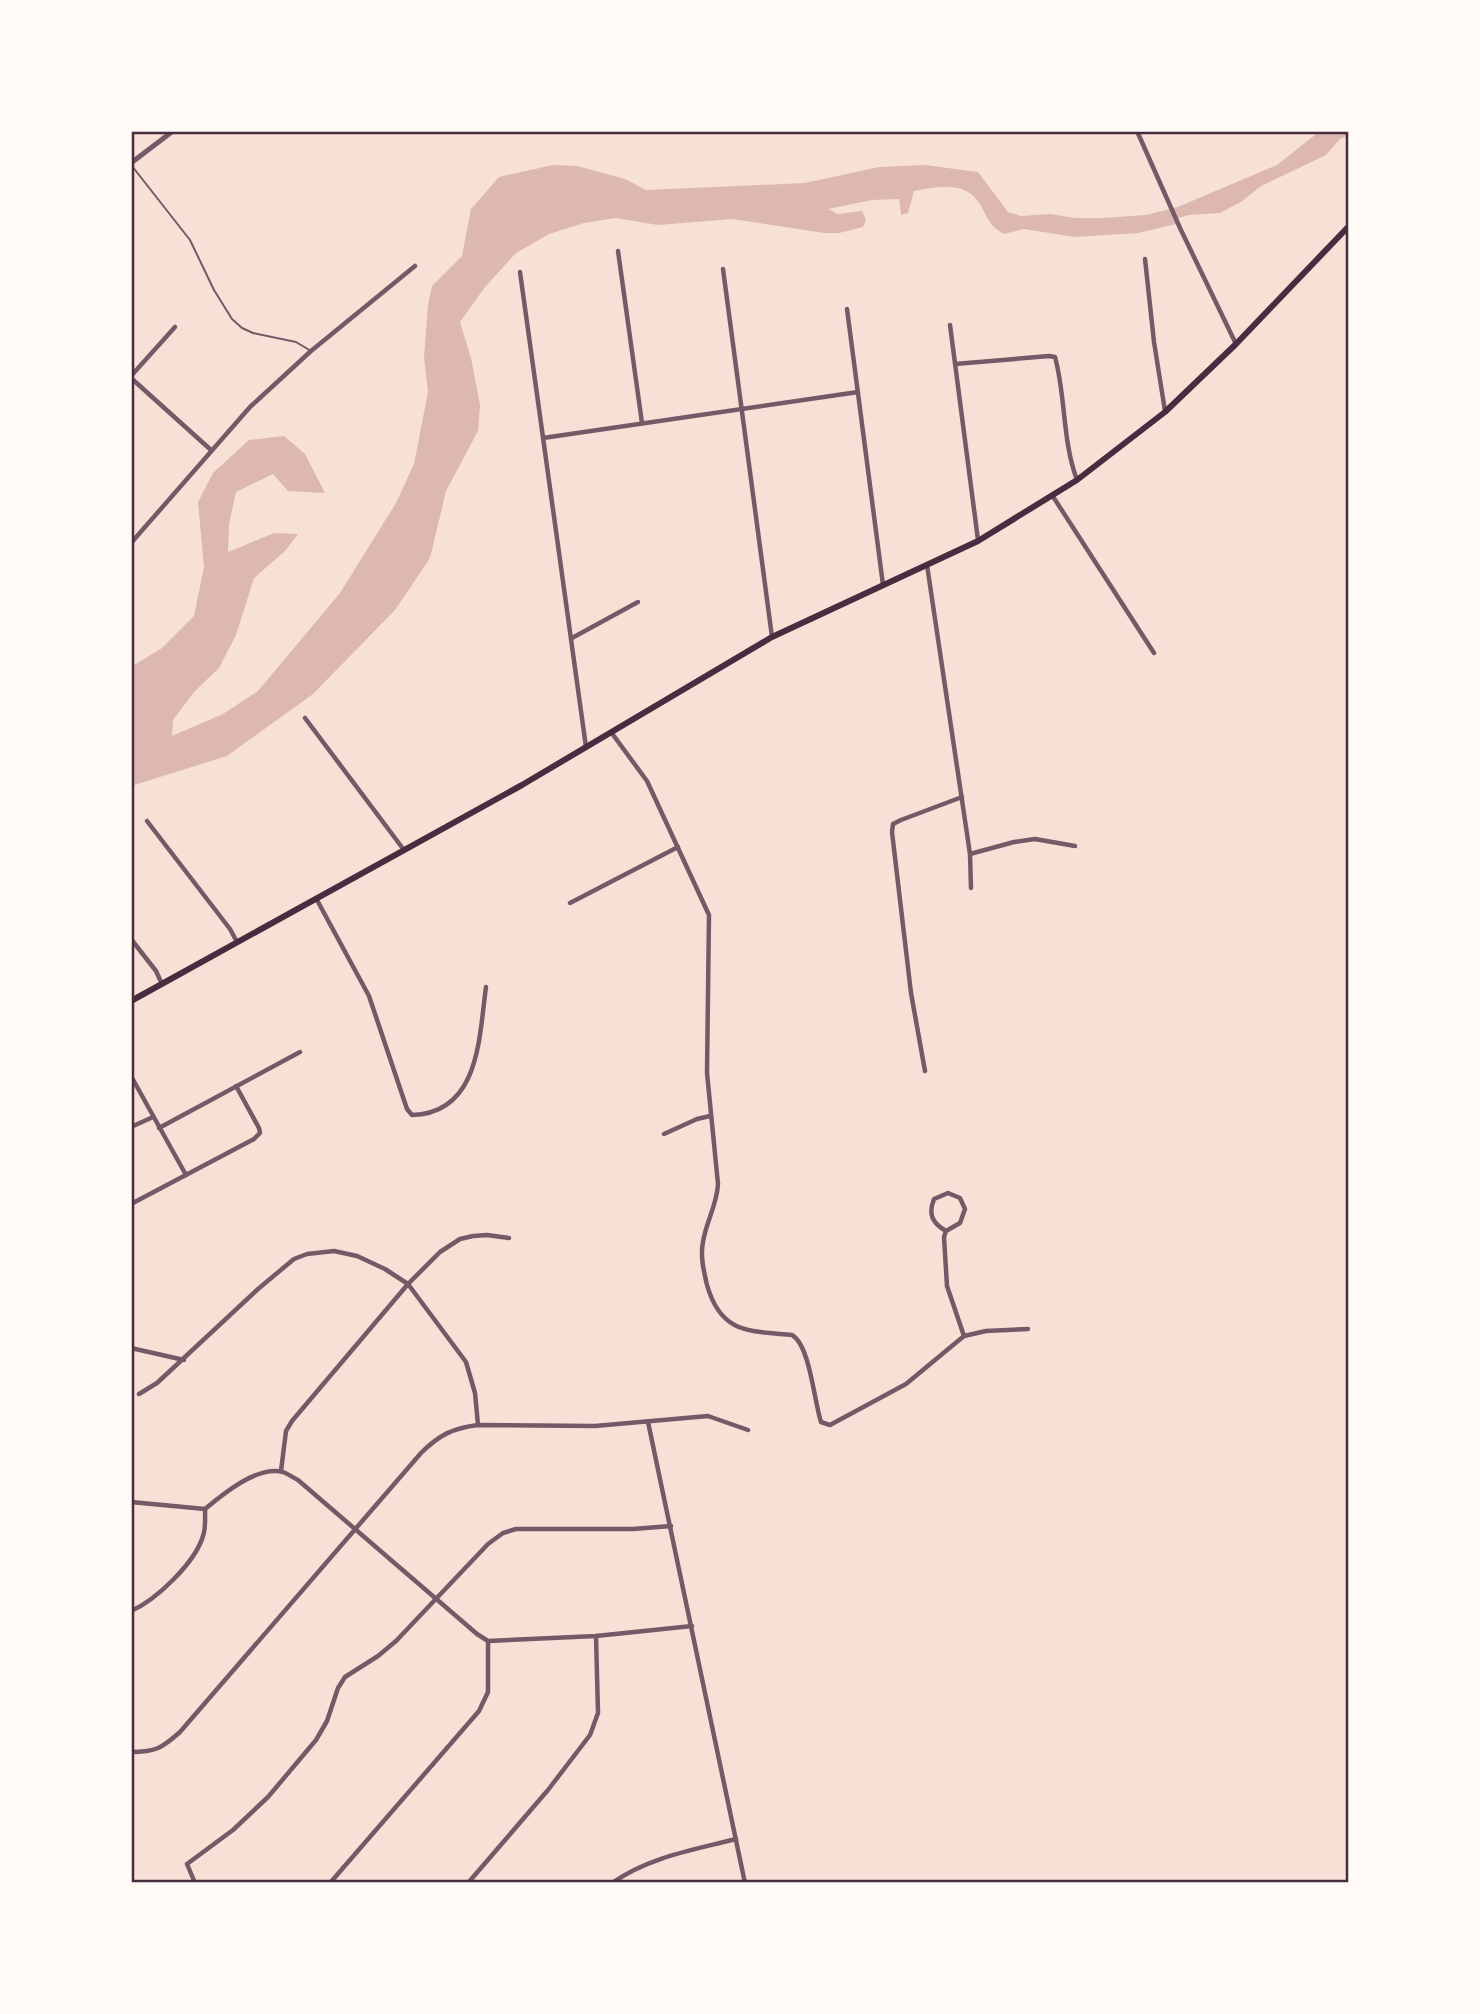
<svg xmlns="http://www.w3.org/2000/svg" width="1480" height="2014" font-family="'Roboto Serif',serif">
  <rect width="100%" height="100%" fill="#f7e1d7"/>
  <path fill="#dcb8b0" d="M 1320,131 L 1349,131 L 1349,135 L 1340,139 L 1326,155 L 1261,186 L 1241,202 L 1220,213 L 1189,215 L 1175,219 L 1176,224 L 1138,233 L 1075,237 L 1024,229 L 1004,234 C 986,224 988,215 977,200 C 962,181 935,187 914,191 L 908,213 L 901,215 L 899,199 L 872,200 L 828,209 L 838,214 L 862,211 L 866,220 L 863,227 L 839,233 L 824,233 L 732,219 L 658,225 L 615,218 L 584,223 L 549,234 L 516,253 L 485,287 L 460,322 L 471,358 L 480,405 L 478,431 L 446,491 L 430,558 L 395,610 L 313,694 L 227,756 L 131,786 L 131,667 L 162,648 L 194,616 L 204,567 L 198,502 L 213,473 L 249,440 L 284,436 L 305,454 L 325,493 L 288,491 L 273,474 L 236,492 L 229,524 L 228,552 L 274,533 L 298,534 L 285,551 L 254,578 L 236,635 L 219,668 L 194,692 L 173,720 L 172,736 L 223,714 L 258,691 L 340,593 L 396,503 L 414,464 L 428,392 L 424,357 L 428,305 L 432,286 L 462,256 L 471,209 L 499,177 L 553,165 L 577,166 L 625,179 L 646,190 L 805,183 L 879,167 L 925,165 L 978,172 L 1008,212 L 1021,216 L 1050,214 L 1075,218 L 1102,218 L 1146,215 L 1178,207 L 1277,165 Z"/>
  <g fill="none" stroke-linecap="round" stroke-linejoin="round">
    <polyline stroke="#755966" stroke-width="2" points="132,166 190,240 214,290 232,319 242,328 253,333 296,342 311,351"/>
    <g stroke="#755966" stroke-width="4.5">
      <polyline points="1137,131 1180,228 1236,344"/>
      <polyline points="618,251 642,423"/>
      <polyline points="1145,259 1154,342 1165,411"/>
      <polyline points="723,269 772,637"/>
      <polyline points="520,272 586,747"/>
      <polyline points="847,309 883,585"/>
      <polyline points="950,325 978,540"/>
      <path d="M 955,364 L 1049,356 L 1055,357 C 1066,397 1062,440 1077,480"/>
      <polyline points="131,376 175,327"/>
      <polyline points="131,378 211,450"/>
      <polyline points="543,438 858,392"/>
      <polyline points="1052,495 1154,653"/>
      <polyline points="131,543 250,407 311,351 415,266"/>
      <polyline points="927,565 970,854 971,888"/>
      <polyline points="572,638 638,602"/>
      <polyline points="305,718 404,850"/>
      <path d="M 611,732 L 647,781 L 709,915 L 707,1073 L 718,1184 C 717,1205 706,1222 703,1242 C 700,1256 704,1272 707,1285 C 721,1334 749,1331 792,1335 C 810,1345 814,1401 821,1422 L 830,1425 L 906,1384 L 964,1336 L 986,1331 L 1028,1329"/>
      <polyline points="147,821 230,929 237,942"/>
      <polyline points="970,854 1014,842 1035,839 1075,846"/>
      <path d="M 317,900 L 369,996 L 407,1109 L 412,1115 C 480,1113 479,1037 486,987"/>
      <polyline points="570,903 678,847"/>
      <polyline points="131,939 156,971 162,984"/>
      <polyline points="925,1071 911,993 892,832 893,824 901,820 962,797"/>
      <polyline points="131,1076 186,1175"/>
      <polyline points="131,1127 153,1117"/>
      <polyline points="159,1128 300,1052"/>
      <polyline points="664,1134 697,1119 710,1116"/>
      <polyline points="131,1204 254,1139 260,1133 259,1128 236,1086"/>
      <path d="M 946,1231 C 932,1223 928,1214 934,1199 L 948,1193 L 960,1198 L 965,1209 L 960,1223 L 946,1231 L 944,1237 L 947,1286 L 964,1336"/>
      <polyline points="131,1348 184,1360"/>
      <polyline points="139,1394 157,1383 258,1289 294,1259 307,1254 334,1251 357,1256 385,1269 408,1284 466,1362 475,1393 478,1425"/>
      <polyline points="648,1422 745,1883"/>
      <polyline points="281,1471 286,1431 292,1421 408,1284 440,1252 460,1239 473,1236 487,1235 509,1238"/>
      <path d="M 131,1502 L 205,1509 C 223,1494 258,1465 283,1472 C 288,1474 294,1478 298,1480 L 477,1634 L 488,1641 L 596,1636 L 692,1626"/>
      <path d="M 131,1611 C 156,1600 195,1563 203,1536 C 206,1528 205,1517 205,1509"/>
      <path d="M 131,1752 C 156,1752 162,1748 180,1732 L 421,1453 C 439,1435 453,1428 478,1425 L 595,1426 L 708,1416 L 748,1430"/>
      <polyline points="195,1883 187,1864 233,1830 268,1797 316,1740 327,1721 338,1688 345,1677 378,1656 396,1641 488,1544 503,1533 516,1529 633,1529 671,1526"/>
      <polyline points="330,1883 479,1711 488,1692 488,1641"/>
      <polyline points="468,1883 548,1790 590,1735 598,1713 596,1636"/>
      <path d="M 612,1883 C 649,1857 693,1850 736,1839"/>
    </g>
    <polyline stroke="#755966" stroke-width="5" points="131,163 173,131"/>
    <polyline stroke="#4a2c40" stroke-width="6" points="131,1001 522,785 772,637 978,541 1077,480 1165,412 1236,344 1349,226"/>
  </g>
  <rect width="1480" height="2014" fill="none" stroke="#fffaf5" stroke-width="266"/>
  <rect x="133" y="133" width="1214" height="1748" fill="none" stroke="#4a2c40" stroke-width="2.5"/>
</svg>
